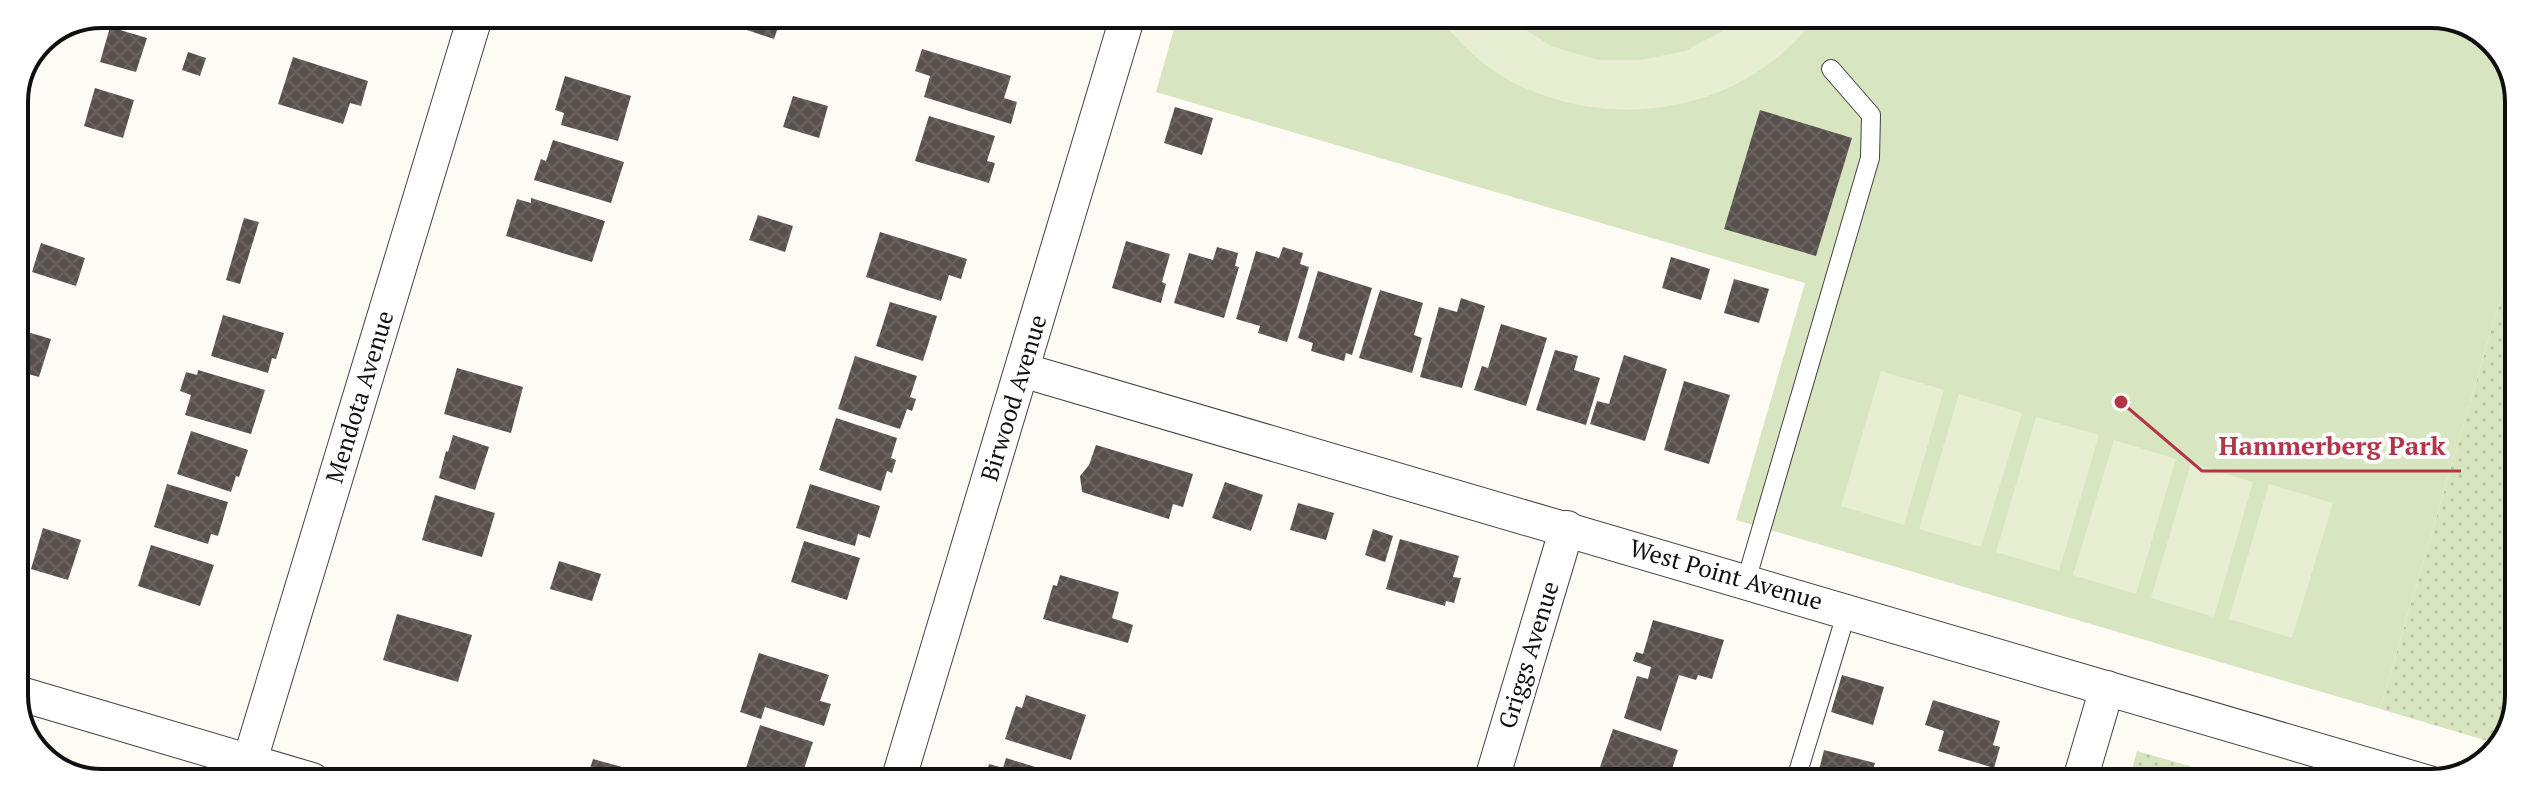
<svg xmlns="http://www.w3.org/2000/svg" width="2533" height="797" font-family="'PT Serif',serif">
  <defs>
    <pattern id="grass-dots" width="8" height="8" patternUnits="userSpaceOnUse" patternTransform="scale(2)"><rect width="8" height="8" fill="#d7e6c0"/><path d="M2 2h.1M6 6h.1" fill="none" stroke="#b8c4a4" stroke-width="1.8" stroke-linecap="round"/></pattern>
    <pattern id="building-cross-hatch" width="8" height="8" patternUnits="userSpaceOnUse" patternTransform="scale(2)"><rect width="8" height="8" fill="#58504d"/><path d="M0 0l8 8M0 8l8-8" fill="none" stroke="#6b6562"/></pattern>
  </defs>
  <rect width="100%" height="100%" fill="#fefbf4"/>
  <g fill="url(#grass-dots)">
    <polygon points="2518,239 2516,718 2498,744 2380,709"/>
    <polygon points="2137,751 2249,783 2128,783"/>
  </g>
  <polygon fill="#d7e6c0" points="1178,15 2454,17 2501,48 2519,96 2518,239 2380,709 1736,520 1805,283 1156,92"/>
  <g fill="#e7eed1">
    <path d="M 1437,16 L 1505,16 L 1551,46 L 1598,60 L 1641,60 L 1685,51 L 1723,31 L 1741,16 L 1816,16 C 1745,117 1596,138 1494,71 C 1473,57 1453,35 1437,16 Z"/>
    <polygon points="1881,371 1944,390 1904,525 1841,506"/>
    <polygon points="1959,394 2022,413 1981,547 1919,529"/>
    <polygon points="2036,417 2099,435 2059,571 1996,552"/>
    <polygon points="2114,440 2176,459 2136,594 2073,575"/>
    <polygon points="2191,463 2253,482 2214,617 2151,598"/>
    <polygon points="2269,484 2333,503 2292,638 2229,619"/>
  </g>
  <g fill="url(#building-cross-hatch)">
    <polygon points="622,15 657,15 654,25"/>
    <polygon points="739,15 782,15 774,39 735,26"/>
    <polygon points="110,27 147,38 136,72 100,62"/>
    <polygon points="922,49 1011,76 1004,98 1017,102 1011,124 924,97 930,76 915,71"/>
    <polygon points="35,51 37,52 24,95 18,93"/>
    <polygon points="188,52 206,58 200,76 182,70"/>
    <polygon points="293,57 368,81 361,106 350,103 343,124 278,104"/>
    <polygon points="565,76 631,96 618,141 561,125 564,113 555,110"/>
    <polygon points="95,88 134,100 123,138 84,126"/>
    <polygon points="793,96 828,106 819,138 783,127"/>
    <polygon points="1175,107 1213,118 1202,155 1164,143"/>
    <polygon points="1760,110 1852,138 1816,256 1724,229"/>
    <polygon points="929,116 995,136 987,161 995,163 989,183 915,161"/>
    <polygon points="553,140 624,162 611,203 534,180 541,159 546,161"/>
    <polygon points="531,198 605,221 592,262 506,236 517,199 531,203"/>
    <polygon points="758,215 793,226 785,252 749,240"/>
    <polygon points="244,218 259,222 240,284 226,280"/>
    <polygon points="880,232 967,259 961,279 949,275 941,301 866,277"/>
    <polygon points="1126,241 1170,254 1162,282 1166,284 1161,303 1112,288"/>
    <polygon points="41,243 85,258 76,286 32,272"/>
    <polygon points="1217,247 1238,253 1235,266 1239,267 1224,318 1174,303 1189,253 1213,260"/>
    <polygon points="1283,247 1303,253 1300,264 1309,267 1287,342 1258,333 1260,326 1236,319 1256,251 1279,258"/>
    <polygon points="1671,257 1710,269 1701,300 1662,288"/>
    <polygon points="1318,271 1372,288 1352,355 1346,353 1344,361 1311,351 1313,343 1298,338"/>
    <polygon points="1734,279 1769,289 1759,323 1724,313"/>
    <polygon points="1380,290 1423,303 1414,335 1422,338 1412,373 1359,358"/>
    <polygon points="1461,298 1485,306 1462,388 1420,377 1439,307 1457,312"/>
    <polygon points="890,302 937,316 923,361 876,346"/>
    <polygon points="223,315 284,333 276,359 272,358 268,373 211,356"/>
    <polygon points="1501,324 1547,338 1526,406 1474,390 1482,366 1488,368"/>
    <polygon points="14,328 51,339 39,377 14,370"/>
    <polygon points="1555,350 1578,356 1574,370 1600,378 1586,425 1536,410"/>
    <polygon points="1624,355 1667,369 1645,441 1590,424 1597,401 1609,404"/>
    <polygon points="855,356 917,376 910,397 916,399 912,411 907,409 900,429 838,409"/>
    <polygon points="457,368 523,387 511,433 444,414"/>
    <polygon points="198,370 265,390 251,434 185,415 191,395 180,391 186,372 197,375"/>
    <polygon points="1684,381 1730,395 1709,464 1664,450"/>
    <polygon points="836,418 897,438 891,458 896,460 892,473 887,471 881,491 819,470"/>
    <polygon points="191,431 248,450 239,477 236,476 231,492 177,474"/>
    <polygon points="453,435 489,447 475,490 439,478 446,451 448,452"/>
    <polygon points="1096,445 1193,474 1183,507 1173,504 1169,519 1082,492 1080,476 1089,465"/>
    <polygon points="1225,482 1263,495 1251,531 1212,518"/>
    <polygon points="167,484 228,502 218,536 211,534 208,544 154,527"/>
    <polygon points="810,484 880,506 870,538 858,534 855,546 796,528"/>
    <polygon points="435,495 495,513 482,557 422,540"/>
    <polygon points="1298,503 1334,513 1326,540 1290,530"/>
    <polygon points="43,528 81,540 68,580 31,569"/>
    <polygon points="1373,529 1393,536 1385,562 1365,555"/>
    <polygon points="1400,539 1459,556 1453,577 1461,578 1454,603 1446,601 1445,606 1386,589"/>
    <polygon points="804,541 860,558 847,600 791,582"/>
    <polygon points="151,545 214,565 200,606 138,586"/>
    <polygon points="559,561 601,574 592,601 550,589"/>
    <polygon points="1060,575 1119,592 1112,618 1133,625 1128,643 1043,619 1053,585 1057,586"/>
    <polygon points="397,614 472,635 458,682 383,660"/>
    <polygon points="1653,620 1724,640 1712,679 1698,675 1696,680 1679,675 1661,731 1624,718 1637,676 1648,679 1651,667 1633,661 1636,652 1643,654"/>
    <polygon points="759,653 829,675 820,701 831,704 824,726 765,707 761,719 740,712"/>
    <polygon points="1842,675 1884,687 1873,725 1831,712"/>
    <polygon points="1026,695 1086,715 1071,760 1005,739 1016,706 1022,708"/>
    <polygon points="1933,700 2000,721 1993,745 2000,747 1994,768 1938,751 1944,731 1925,725"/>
    <polygon points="760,725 813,742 800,781 786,781 746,768"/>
    <polygon points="1613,729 1678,750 1668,782 1624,782 1598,773"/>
    <polygon points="1824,750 1875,763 1870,782 1851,782 1818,774"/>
    <polygon points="1006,758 1071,778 1070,781 984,781 989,764 1003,768"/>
    <polygon points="593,759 622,767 618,781 586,781"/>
    <polygon points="1935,770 1974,782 1931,782"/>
  </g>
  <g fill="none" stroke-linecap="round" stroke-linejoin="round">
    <defs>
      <g id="lane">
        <polyline points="1746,581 1870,158 1871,115 1831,69"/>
        <polyline points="1795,782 1847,611"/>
      </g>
      <g id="street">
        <polyline points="1022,370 2429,783"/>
        <polyline points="14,692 312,780"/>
        <polyline points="244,780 476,14"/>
        <polyline points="898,781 1128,15"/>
        <polyline points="1491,782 1567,528"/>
        <polyline points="2079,783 2107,688"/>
      </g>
    </defs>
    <use href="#lane" stroke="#434343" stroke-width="20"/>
    <use href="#street" stroke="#434343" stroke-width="36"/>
    <use href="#lane" stroke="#fff" stroke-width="18"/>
    <use href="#street" stroke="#fff" stroke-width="34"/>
  </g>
  <g text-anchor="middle" stroke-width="8" stroke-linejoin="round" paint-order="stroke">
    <g font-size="24" fill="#101010" stroke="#fff">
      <text transform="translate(360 397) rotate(-73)" y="8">Mendota Avenue</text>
      <text transform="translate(1014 398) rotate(-73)" y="8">Birwood Avenue</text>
      <text transform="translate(1726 575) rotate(16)" y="8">West Point Avenue</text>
      <text transform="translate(1529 655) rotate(-73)" y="8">Griggs Avenue</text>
    </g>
  </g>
  <path d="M0 0H2533V797H0ZM102 28H2431A74 74 0 0 1 2505 102V695A74 74 0 0 1 2431 769H102A74 74 0 0 1 28 695V102A74 74 0 0 1 102 28Z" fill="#fff" fill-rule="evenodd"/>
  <path fill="none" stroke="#101010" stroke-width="4" d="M102 28H2431A74 74 0 0 1 2505 102V695A74 74 0 0 1 2431 769H102A74 74 0 0 1 28 695V102A74 74 0 0 1 102 28Z"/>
  <path fill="none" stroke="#b33547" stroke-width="3" d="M2121 402L2202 471H2461"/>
  <circle fill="#b33547" stroke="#fff" stroke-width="3" cx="2121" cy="402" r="8"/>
  <g font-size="26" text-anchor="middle" font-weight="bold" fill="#b33547" stroke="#fff" stroke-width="8" stroke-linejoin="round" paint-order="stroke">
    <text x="2332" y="455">Hammerberg Park</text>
  </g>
</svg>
